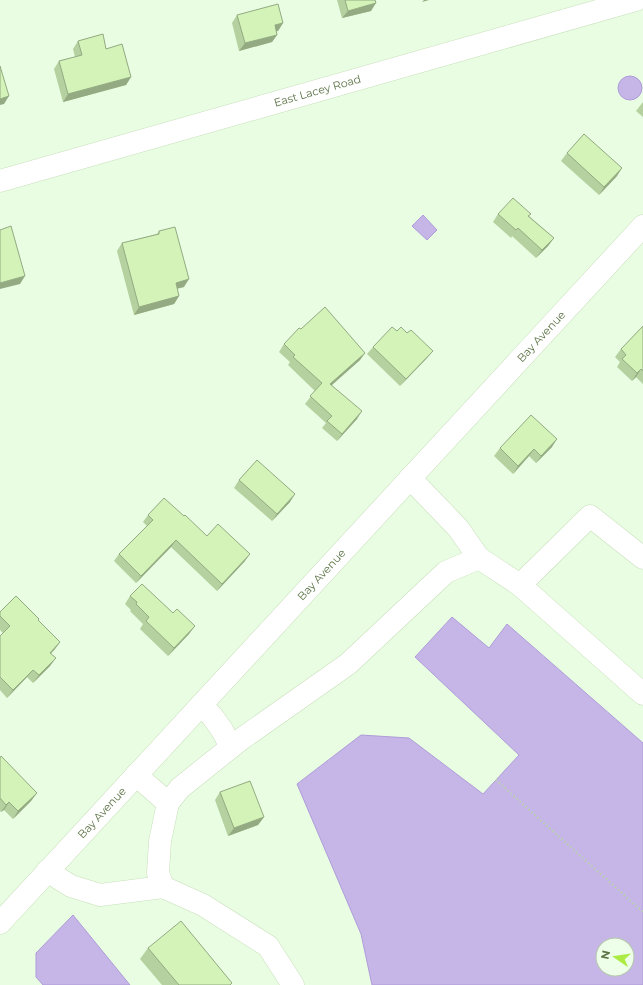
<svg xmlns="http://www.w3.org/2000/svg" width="643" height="985" font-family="Montserrat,sans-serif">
  <rect width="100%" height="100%" fill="#e9fde2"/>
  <g fill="#c5b6e7" stroke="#af9cd9" fill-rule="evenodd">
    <circle cx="630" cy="88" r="12"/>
    <polygon points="423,215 437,230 427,240 412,226"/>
    <path d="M 452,617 L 489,648 L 507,624 L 643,743 L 643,985 L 372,985 L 361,934 L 297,784 L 361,735 L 409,738 L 483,794 L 519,755 L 415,657 ZM 603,945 L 627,945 L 627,969 L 603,969 Z"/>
    <polygon points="73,915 130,985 43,985 36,977 36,953"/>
  </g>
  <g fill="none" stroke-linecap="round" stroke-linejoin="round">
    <defs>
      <g id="minor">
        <path id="s1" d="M 0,181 L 636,0"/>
        <polyline points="410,478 458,528 479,558"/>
        <polyline points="520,585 590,516 643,558"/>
        <polyline points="201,705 212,716 222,730 231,747"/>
        <polyline points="136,775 168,803 180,788 240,740 348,664 446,572 479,558 520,585 643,694"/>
        <polyline points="168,803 160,841 158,873 163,887 203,905 268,946 293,985"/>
        <polyline points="47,871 71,886 100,895 163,887"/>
        <path id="s2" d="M 0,923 L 643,226"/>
      </g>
    </defs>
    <use href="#minor" stroke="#c8dfbb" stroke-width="23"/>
    <polyline stroke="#b8d89c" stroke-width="2.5" stroke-dasharray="1 3" stroke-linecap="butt" points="496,780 643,912"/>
    <use href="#minor" stroke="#fff" stroke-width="22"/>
  </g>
  <g fill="#b5d19f">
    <polygon points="337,0 375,0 371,11 342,18"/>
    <polygon points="237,15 283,23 278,31 276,31 277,35 272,42 239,51 232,23"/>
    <polygon points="78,41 106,49 131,77 126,85 63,102 54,69 59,61 75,57 73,49"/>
    <polygon points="643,102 643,117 636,111"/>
    <polygon points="567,153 617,176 599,195 561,161"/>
    <polygon points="498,214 529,216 554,238 548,246 536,258 512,236 511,238 493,222"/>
    <polygon points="159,231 184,287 177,289 179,296 174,304 134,315 117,251 122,243 157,234"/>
    <polygon points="643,326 643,384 636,377 632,381 617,367 620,362 615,357 621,349"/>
    <polygon points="301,329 365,353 360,360 332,385 357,419 337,441 322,428 326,423 305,404 315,391 288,365 290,362 279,352 284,344"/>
    <polygon points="397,331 427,358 400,386 367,354 373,347"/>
    <polygon points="552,447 536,463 529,456 513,474 494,456 500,448"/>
    <polygon points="239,480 290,502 272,521 234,488"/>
    <polygon points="148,515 207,536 245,561 217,591 171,547 136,583 114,561 119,554 147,526 143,522"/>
    <polygon points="130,596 189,634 168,656 140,629 143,624 130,611 131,610 125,604"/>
    <polygon points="0,612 38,620 60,642 55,649 51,654 50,666 33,683 27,677 7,698 0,690 0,636 3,633 0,630"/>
    <polygon points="0,758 37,793 31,801 13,819 4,810 1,812 0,811"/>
    <polygon points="220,792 264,817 258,825 228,836 215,800"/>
    <polygon points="148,948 231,985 162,985 140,959"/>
  </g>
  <g fill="#94aa82">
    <polygon points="424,0 429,0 422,2"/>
    <polygon points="376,3 371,11 342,18 348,11"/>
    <polygon points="283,23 278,31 269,33 275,25"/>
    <polygon points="277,35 272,42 239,51 245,43"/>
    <polygon points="131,77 126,85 63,102 68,94"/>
    <polygon points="9,96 4,104 0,105 0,99"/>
    <polygon points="622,168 617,176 599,195 604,187"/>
    <polygon points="554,238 548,246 536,258 542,250"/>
    <polygon points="25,276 20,284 0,289 0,283"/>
    <polygon points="189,279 184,287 170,290 176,283"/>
    <polygon points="179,296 174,304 134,315 139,307"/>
    <polygon points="433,351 427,358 400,386 406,379"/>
    <polygon points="365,353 360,360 325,391 330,384"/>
    <polygon points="641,369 636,377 632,381 637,373"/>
    <polygon points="362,411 357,419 337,441 342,434"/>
    <polygon points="557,439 552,447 536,463 541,456"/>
    <polygon points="534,449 529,456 513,474 518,466"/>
    <polygon points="295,494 290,502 272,521 277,514"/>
    <polygon points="176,540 171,547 136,583 141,576"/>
    <polygon points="250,554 245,561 217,591 222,584"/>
    <polygon points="195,626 189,634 168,656 174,648"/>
    <polygon points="60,642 55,649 44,660 50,653"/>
    <polygon points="56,658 50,666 33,683 39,675"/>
    <polygon points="33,670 27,677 7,698 13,690"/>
    <polygon points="37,793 31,801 13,819 18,811"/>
    <polygon points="9,802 4,810 1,812 6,805"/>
    <polygon points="264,817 258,825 228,836 234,828"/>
  </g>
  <g fill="#d3f3b9" stroke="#94aa82">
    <polygon points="345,0 375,0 376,3 348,11"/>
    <polygon points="278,4 283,23 275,25 277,35 245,43 237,15"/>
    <polygon points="103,34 106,49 122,44 131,77 68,94 59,61 82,55 78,41"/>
    <polygon points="0,66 9,96 0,99"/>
    <polygon points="584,134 622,168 604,187 567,153"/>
    <polygon points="513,198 531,214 528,216 554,238 542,250 518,228 516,230 498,214"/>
    <polygon points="11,226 25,276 0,283 0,230"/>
    <polygon points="175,227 189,279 176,283 179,296 139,307 122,243 159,234 159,231"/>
    <polygon points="325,307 365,353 330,384 362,411 342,434 327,421 332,416 310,396 322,383 293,357 295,355 284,344 299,328 301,329"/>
    <polygon points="643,326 643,371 641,369 637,373 622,359 626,355 621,349"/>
    <polygon points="392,327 397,331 401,327 407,333 411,330 433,351 406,379 373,347"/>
    <polygon points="531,415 557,439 541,456 534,449 518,466 500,448"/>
    <polygon points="257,460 295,494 277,514 239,480"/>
    <polygon points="164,498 184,516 185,515 207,536 218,524 250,554 222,584 176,540 141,576 119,554 153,520 148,515"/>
    <polygon points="142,584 173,613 177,609 195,626 174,648 146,621 149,617 136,604 137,602 130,596"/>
    <polygon points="16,596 39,619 38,620 60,642 50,653 56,658 39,675 33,670 13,690 0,677 0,636 10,626 0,616 0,612"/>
    <polygon points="1,756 37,793 18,811 9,802 6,805 0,798 0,758"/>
    <polygon points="250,781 264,817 234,828 220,792"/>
    <polygon points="181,921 232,983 230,985 179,985 148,948"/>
  </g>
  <g text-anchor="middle" stroke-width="3.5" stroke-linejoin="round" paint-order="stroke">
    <g font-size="11" fill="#5e7548" stroke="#eeffe9">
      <text dy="4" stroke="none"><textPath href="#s1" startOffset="330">East Lacey Road</textPath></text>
      <text dy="4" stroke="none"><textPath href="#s2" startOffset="798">Bay Avenue</textPath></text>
      <text dy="4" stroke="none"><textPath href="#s2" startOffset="474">Bay Avenue</textPath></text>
      <text dy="4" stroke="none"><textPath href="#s2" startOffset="150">Bay Avenue</textPath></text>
    </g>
  </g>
  <g transform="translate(615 957) rotate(283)"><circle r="19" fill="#eeffe9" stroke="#b4c8a9"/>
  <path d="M0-3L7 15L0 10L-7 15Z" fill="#abeb43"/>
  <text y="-6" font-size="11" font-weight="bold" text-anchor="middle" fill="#5e7548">N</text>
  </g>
</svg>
